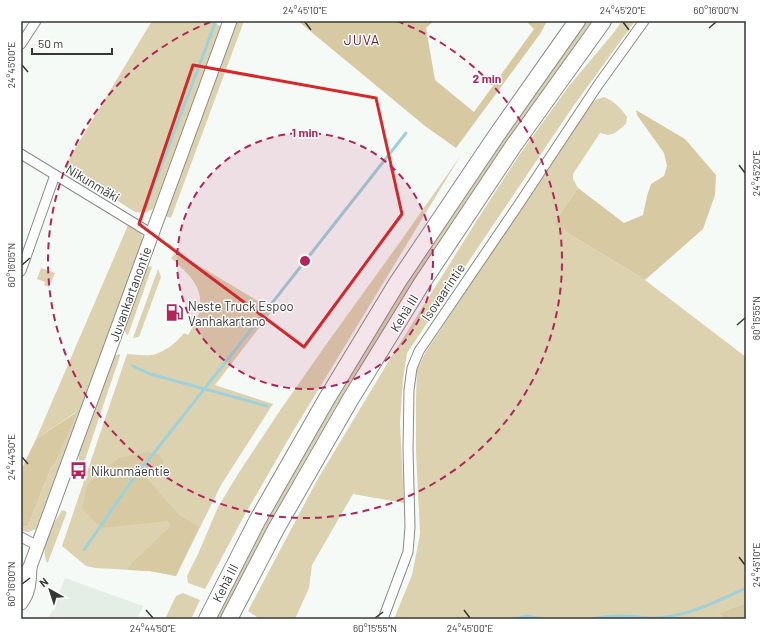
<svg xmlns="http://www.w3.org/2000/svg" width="767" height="640" font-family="Barlow,sans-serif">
  <rect width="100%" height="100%" fill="#f6faf7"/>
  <polygon fill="#e4eee6" points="65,578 143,606 137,619 47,619 52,612"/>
  <g fill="#dcd2b0">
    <path d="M 152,21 L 213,21 L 221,27 L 153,209 C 147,212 142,213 135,212 L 64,167 Z"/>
    <polygon points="236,21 244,21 171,218 165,216"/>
    <polygon points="585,21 592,21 481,180 435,250 337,404 293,481 248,563 220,619 215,619 246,559 290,479 381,323 429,247"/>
    <polygon points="622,21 635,21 572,108 407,353 403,379 400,423 404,503 353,494 312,565 309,588 295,619 260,619 248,611 316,482 390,359 479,217 520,154 569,86 615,31"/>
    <path d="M 604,97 C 614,101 621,108 627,117 L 626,124 L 615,133 L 608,135 L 600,133 L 573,174 L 573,179 L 578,188 L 553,224 L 645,280 L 746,357 L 746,603 L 718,613 L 725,619 L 394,619 L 412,575 L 420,534 L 416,451 L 416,398 L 417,370 L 425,353 L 587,108 L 595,100 Z"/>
    <polygon points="461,155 289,438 244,516 205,589 188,583 187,576 198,554 218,507 238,474 281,409 330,339 400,242"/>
    <path d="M 129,223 C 136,228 140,230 143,238 L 140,247 L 36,529 L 28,532 L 22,531 L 21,527 L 28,526 L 51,468 L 55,464 L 76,412 L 36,439 Z"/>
    <path d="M 176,252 L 273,310 L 215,385 L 273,404 L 221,485 L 176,576 L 150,571 L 95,568 L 86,566 L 62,546 L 127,354 C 136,354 147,357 156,354 C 167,350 177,342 184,333 L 188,335 L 194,325 L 192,324 C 194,321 196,319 198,316 C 200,312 200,308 200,304 C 202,284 184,270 171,258 Z"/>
    <polygon points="150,266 152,267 128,335 127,335 123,328 145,269"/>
    <polygon points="41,268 55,273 49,287 44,285 45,282 37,279"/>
    <polygon points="158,269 161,277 139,337 133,338"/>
    <polygon points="120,354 120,356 103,406 83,466 81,468 78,467 79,463 79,448 113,358 116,355"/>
    <path d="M 62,510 L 67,512 L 48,562 L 47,563 C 39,544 52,527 62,510 Z"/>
    <polygon points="183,593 200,600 191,619 165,619 176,596"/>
  </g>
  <g fill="#d7caa3">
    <polygon points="298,21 434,21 426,28 435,80 474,112 534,29 526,21 547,21 540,34 456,148 425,126"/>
    <polygon points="636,110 685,139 716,175 715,195 703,229 645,280 553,224 578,188 624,223 643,215 647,196 651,184 664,176 667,166 664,153 637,115"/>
    <polygon points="77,412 55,464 51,468 28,526 21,527 21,470 36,439"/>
    <polygon points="148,452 157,454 163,459 163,464 146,478 179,515 199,527 176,576 150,571 128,570 129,566 171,526 168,521 101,528 82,508 88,484 119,458"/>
    <polygon points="746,603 746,619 725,619 718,613"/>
  </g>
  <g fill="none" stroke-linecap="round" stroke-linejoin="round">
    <g stroke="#9ed1da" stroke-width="3">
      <polyline points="146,206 216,21"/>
      <polyline points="133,366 150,374 267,406"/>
      <polyline points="84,550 131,482 406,133"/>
      <polyline points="515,619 527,616 542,619"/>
      <path d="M 593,619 C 603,617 615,615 626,616 C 636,616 647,619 657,618 C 688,616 718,601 746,588"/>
    </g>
    <defs>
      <g id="minor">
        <polyline points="21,44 36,21"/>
        <polyline points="21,154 152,234"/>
        <polyline points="21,271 55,175"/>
        <polyline points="21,537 38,546"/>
        <polyline points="383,619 408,552 410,527 408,449 409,390 412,368 419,351 517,207 598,85 644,21"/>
      </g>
      <g id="secondary">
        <polyline points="21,580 30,567 230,21"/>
        <path d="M 21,603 C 30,591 29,581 30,567"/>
      </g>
      <g id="trunk">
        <polyline points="207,619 257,521 326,400 397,283 496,136 577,21"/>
        <polyline points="229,619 276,529 350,400 422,283 514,145 603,21"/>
      </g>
    </defs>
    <use href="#minor" stroke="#898d8a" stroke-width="11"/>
    <use href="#secondary" stroke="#898d8a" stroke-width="15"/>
    <use href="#trunk" stroke="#898d8a" stroke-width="18"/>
    <use href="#minor" stroke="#fff" stroke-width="9"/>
    <use href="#secondary" stroke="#fff" stroke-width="13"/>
    <use href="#trunk" stroke="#fff" stroke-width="16"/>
  </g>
  <path fill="none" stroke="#d62828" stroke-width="3" stroke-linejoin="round" d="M 193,65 L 376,98 L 402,214 L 304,347 L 139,224 Z"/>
  <path fill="none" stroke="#353735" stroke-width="1.5" d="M 305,22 L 311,30M 623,22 L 629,30M 709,28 L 716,22M 22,65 L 28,72M 739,165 L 745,173M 22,265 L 30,258M 737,325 L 745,318M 22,457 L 28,464M 739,557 L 745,565M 22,584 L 30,578M 146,610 L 153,618M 464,610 L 470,618M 375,618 L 383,612"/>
  <circle cx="305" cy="261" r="128" fill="#b3255a" fill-opacity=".12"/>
  <g fill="none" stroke="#b3255a" stroke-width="2" stroke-dasharray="7 5">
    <circle cx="305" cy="261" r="128"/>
    <path d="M397 21A257 257 0 1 1 213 21"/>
  </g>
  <defs>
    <symbol id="fuel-bare" viewBox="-9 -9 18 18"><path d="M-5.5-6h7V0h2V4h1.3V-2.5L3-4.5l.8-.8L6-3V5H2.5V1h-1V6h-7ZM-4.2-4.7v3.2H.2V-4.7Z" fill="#b3255a" stroke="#fff" stroke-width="2.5" paint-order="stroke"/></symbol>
    <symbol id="bus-bare" viewBox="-9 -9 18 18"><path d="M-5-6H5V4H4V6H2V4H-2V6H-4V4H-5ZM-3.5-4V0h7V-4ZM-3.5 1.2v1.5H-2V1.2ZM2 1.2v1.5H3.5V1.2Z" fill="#b3255a" stroke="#fff" stroke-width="2.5" paint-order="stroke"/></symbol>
  </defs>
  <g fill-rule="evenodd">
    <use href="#fuel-bare" x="162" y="300" width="25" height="25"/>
    <use href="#bus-bare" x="66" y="458" width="25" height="25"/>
  </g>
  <g text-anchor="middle" stroke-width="3" stroke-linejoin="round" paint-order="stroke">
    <g font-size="13" fill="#353735" stroke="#fff">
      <text transform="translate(93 183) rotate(31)" y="5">Nikunmäki</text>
      <text transform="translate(443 292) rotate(-56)" y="5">Isovaarintie</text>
      <text transform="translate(130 294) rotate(-70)" y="5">Juvankartanontie</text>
      <text transform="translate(404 313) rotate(-58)" y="5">Kehä III</text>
      <text transform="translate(225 583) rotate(-63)" y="5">Kehä III</text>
    </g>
    <g font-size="13" fill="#353735" stroke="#fff" text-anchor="start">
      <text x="188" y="311">Neste Truck Espoo<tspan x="188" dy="15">Vanhakartano</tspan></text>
      <text x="91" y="476">Nikunmäentie</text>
    </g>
    <g font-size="14" letter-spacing="1" fill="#5c192f" stroke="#fff">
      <text x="362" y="45">JUVA</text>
    </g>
  </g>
  <circle cx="305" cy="261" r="6" fill="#b3255a" stroke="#fff" stroke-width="2"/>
  <g font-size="12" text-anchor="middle" font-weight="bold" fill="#b3255a" stroke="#fff" stroke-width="3" stroke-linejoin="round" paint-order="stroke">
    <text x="487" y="83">2 min</text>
    <text x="305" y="137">1 min</text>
  </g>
  <rect width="767" height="640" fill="none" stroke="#ffffff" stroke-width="44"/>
  <g transform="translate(50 590) rotate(321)" stroke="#ffffff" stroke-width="3" paint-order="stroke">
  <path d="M0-3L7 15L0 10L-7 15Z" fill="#353735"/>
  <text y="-6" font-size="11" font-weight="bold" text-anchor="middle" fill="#353735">N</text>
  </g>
  <path d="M32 48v6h80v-6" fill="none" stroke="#353735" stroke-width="2"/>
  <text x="38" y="48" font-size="12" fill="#353735" stroke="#ffffff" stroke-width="3" paint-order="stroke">50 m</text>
  <rect x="22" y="22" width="723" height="596" fill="none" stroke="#353735" stroke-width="1.5"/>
  <g font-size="10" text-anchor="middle" fill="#353735">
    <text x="305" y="14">24°45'10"E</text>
    <text x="623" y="14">24°45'20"E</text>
    <text x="716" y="14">60°16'00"N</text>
    <text transform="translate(11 65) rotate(-90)" y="4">24°45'00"E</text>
    <text transform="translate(756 173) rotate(-90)" y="4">24°45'20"E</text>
    <text transform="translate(11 265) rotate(-90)" y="4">60°16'05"N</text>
    <text transform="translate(756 318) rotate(-90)" y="4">60°15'55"N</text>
    <text transform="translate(11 457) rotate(-90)" y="4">24°44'50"E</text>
    <text transform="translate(756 565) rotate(-90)" y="4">24°45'10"E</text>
    <text transform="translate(11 584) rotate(-90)" y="4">60°16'00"N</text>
    <text x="153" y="632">24°44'50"E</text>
    <text x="375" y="632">60°15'55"N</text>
    <text x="470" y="632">24°45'00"E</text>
  </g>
</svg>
